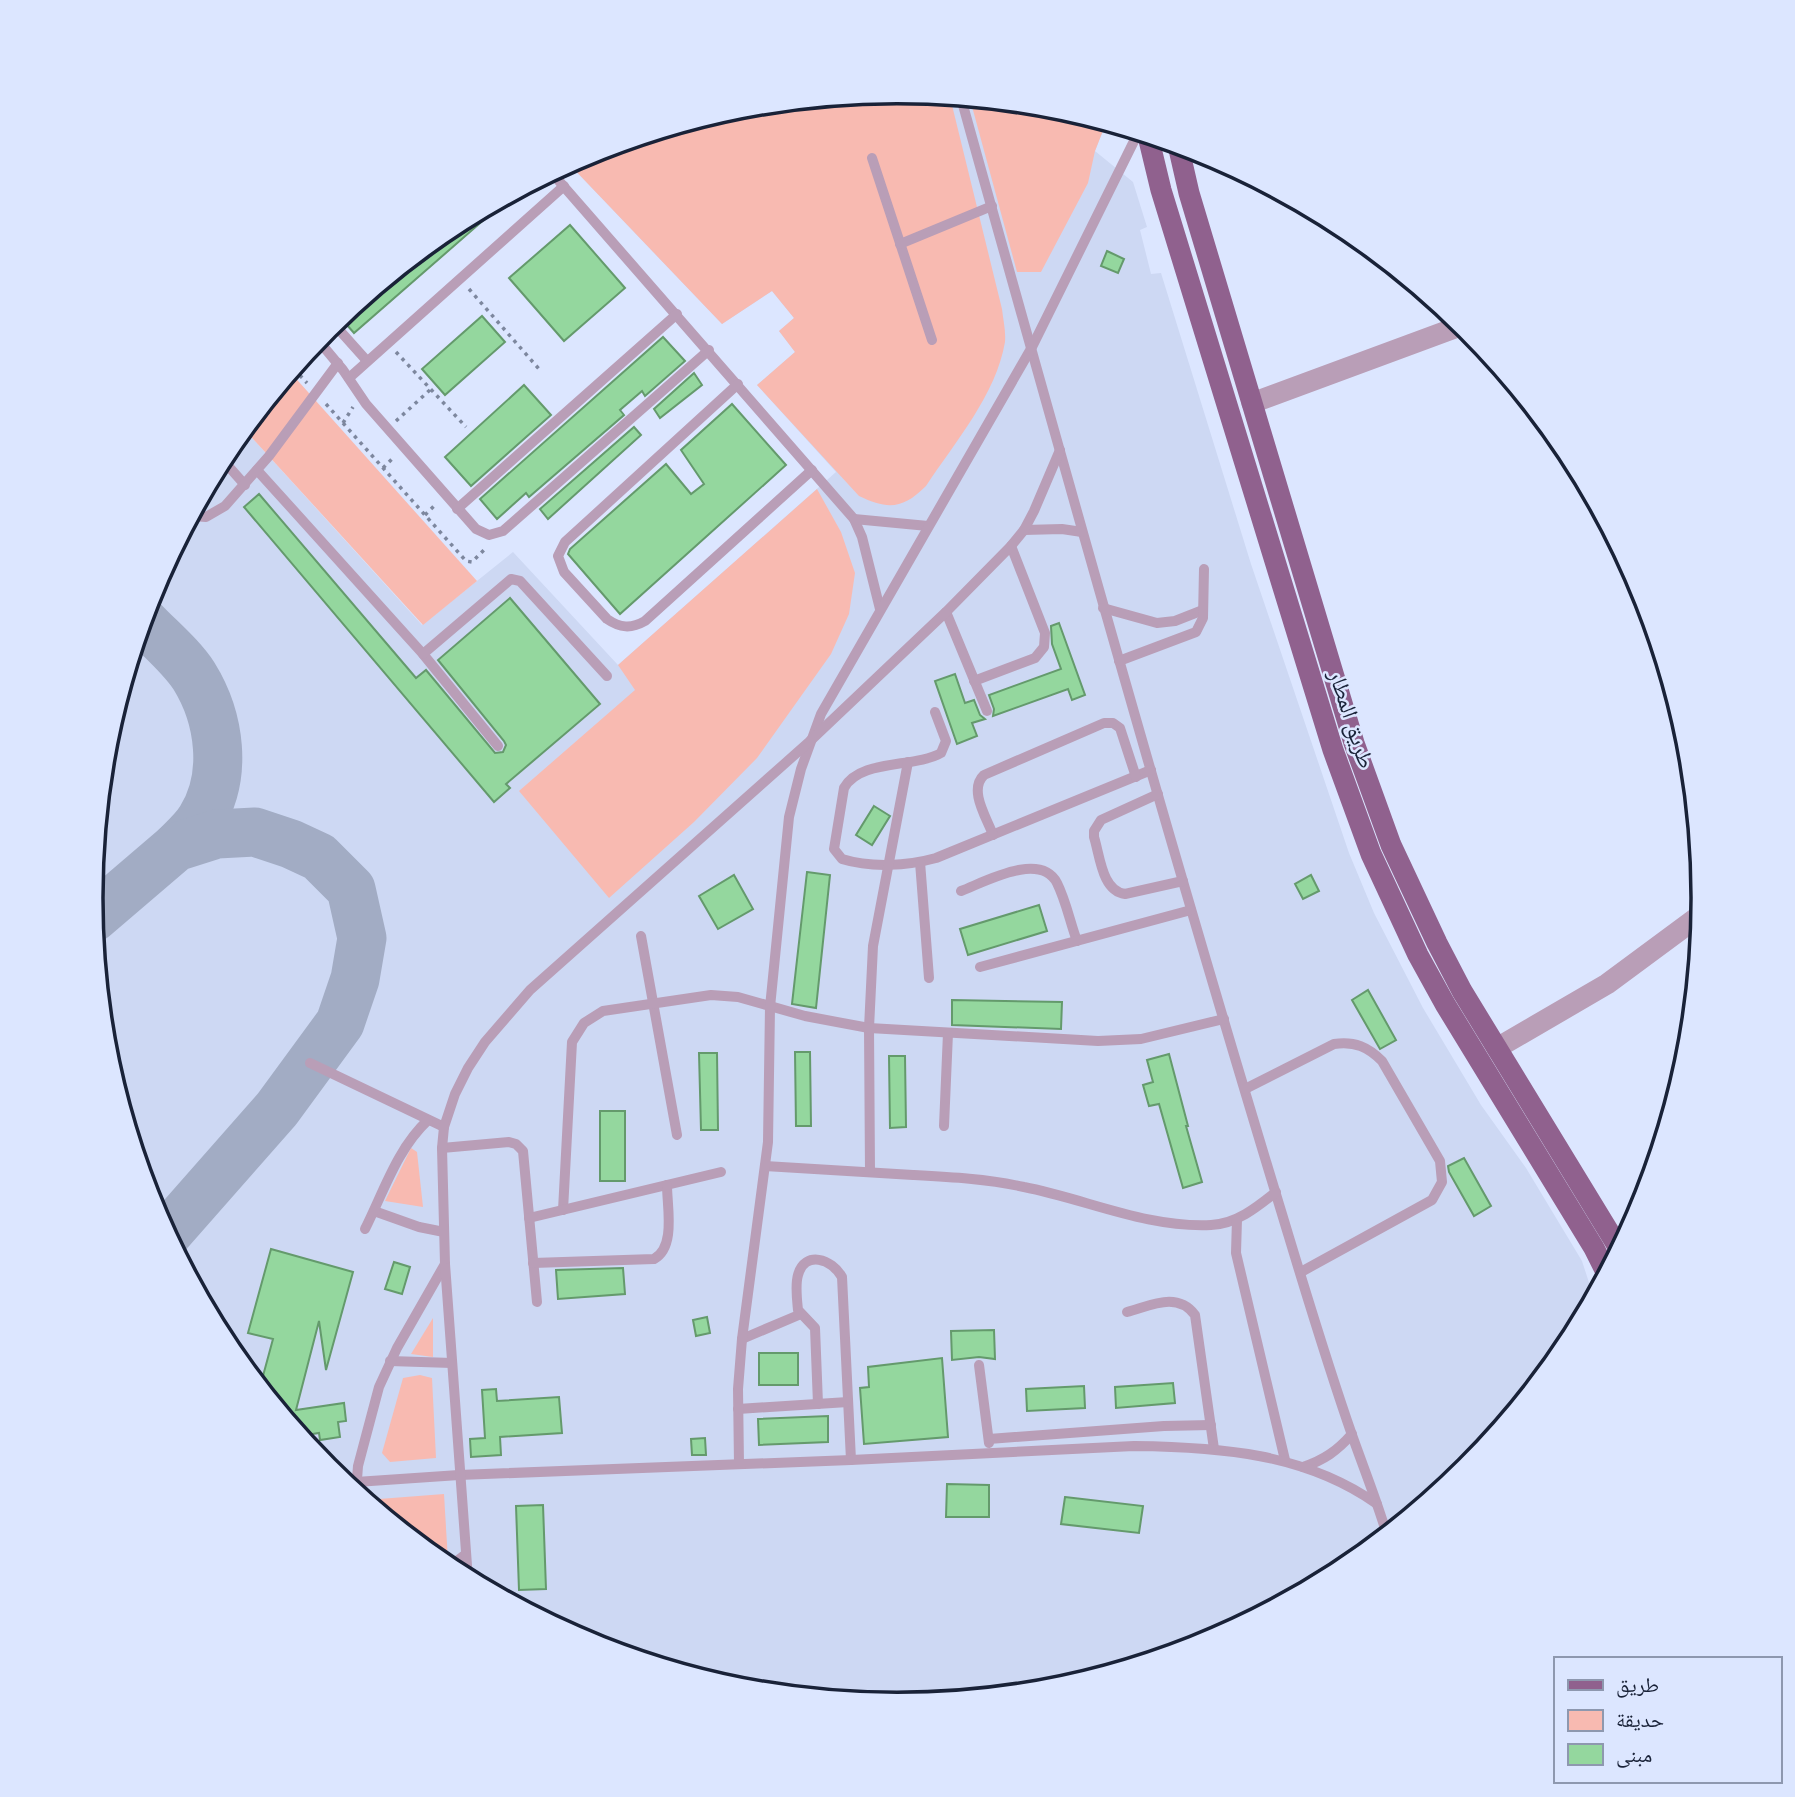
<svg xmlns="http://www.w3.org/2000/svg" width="1795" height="1797" font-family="Montserrat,'Noto Naskh Arabic',sans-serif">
  <rect width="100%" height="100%" fill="#dce6ff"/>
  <polygon fill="#cdd8f3" points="898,92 1055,108 1106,123 1095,151 1133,182 1147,227 1140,230 1151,274 1161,273 1251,564 1349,853 1374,913 1423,1008 1481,1105 1526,1168 1582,1261 1594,1298 1568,1347 1467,1469 1345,1569 1206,1644 1054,1690 897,1705 740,1689 589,1643 449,1569 327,1468 227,1346 152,1207 106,1055 91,898 107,741 153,589 227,450 244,429 422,625 513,552 618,665 836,472 757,385 795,352 779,331 794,318 772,291 722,324 569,164 589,153 741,107"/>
  <g fill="#f8bab1">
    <path d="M 898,92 L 950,97 L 1002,309 C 1003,319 1006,331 1005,342 C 996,395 955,442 926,486 C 903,509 888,510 859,496 L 757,385 L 795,352 L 779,331 L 794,318 L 772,291 L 722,324 L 569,164 L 589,153 L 741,107 Z"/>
    <polygon points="970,99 1055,108 1106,123 1095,151 1088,183 1041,272 1017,272"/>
    <polygon points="291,373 477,581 423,625 244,429"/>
    <polygon points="817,489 841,532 855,573 849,614 831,654 757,758 694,822 609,898 519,791 635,690 618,665"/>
    <polygon points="411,1148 417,1152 423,1207 385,1201"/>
    <polygon points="433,1318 433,1357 411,1354"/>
    <polygon points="420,1375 432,1378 436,1458 390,1462 382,1453 403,1378"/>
    <polygon points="444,1494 448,1561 441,1562 376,1508 379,1499"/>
  </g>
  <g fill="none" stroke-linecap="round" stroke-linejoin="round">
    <g stroke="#a2acc4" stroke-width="49">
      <path d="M 143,621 C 160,639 181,656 194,676 C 220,718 228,776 201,819 C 195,829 184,839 176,847"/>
      <polyline points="93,918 176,847 217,834 255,832 291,844 319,857 351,889 362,938 355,979 340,1023 277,1109 167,1234"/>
    </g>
  </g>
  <g fill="#94d79e" stroke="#649a6c" stroke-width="2">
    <polygon points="490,206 494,211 354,333 340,317 450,228"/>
    <polygon points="570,225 625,288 564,341 509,278"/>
    <polygon points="1107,251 1124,259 1118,273 1101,266"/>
    <polygon points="482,316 505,342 445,395 422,369"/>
    <polygon points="663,337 685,361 645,396 642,391 620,410 624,415 529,497 526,493 497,519 480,499"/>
    <polygon points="694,373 702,385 660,418 654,409"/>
    <polygon points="524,385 551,415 471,486 445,457"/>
    <polygon points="732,404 786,465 620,614 568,554 570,549 666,464 691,494 704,484 681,450"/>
    <polygon points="634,427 641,435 548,519 540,509"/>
    <polygon points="259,494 416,678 426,670 495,753 503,752 506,745 504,741 438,660 510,598 600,704 506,784 510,788 494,802 244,507"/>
    <polygon points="1059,623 1085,695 1072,700 1068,689 993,716 994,709 989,695 1061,669 1052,644 1051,626"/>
    <polygon points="955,674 965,703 974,700 980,715 985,719 972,723 977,736 957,744 935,681"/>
    <polygon points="874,806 890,816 872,845 856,835"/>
    <polygon points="807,872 830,875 816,1008 792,1004"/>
    <polygon points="734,875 753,909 718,929 699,896"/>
    <polygon points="1311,875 1319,891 1303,899 1295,884"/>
    <polygon points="1039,905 1047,931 968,955 960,929"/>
    <polygon points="1368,990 1396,1040 1380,1049 1352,1000"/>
    <polygon points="952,1000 1062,1002 1061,1029 952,1025"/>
    <polygon points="795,1052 810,1052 811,1126 796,1126"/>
    <polygon points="699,1053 717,1053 718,1130 701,1130"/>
    <polygon points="1169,1054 1188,1126 1186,1126 1202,1182 1183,1188 1159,1104 1149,1106 1143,1085 1153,1082 1147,1060"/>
    <polygon points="889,1056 905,1056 906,1127 890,1128"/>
    <rect x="600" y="1111" width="25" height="70"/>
    <polygon points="1464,1158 1491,1206 1474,1216 1449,1172 1448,1166"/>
    <polygon points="271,1249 353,1272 326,1370 319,1321 296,1410 344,1403 346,1421 338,1422 340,1437 320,1440 319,1433 300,1436 260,1387 273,1339 248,1333"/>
    <polygon points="394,1262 410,1267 402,1294 385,1289"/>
    <polygon points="623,1268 625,1294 558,1299 556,1270"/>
    <polygon points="707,1317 710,1333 696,1336 693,1320"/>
    <polygon points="994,1330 995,1359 979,1357 952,1360 951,1331"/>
    <rect x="759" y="1353" width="39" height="32"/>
    <polygon points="942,1358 948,1437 864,1444 860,1388 869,1387 868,1367"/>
    <polygon points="1173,1383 1175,1403 1116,1408 1115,1387"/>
    <polygon points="1084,1386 1085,1408 1027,1411 1026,1389"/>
    <polygon points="496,1389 497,1401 559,1397 562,1433 500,1437 501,1455 471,1457 470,1439 485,1438 482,1390"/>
    <polygon points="828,1416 828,1442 759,1445 758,1419"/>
    <polygon points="705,1438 706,1455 692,1455 691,1439"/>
    <polygon points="947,1484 989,1485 989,1517 946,1517"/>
    <polygon points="1065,1497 1143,1506 1139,1533 1061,1524"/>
    <polygon points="543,1505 546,1589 519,1590 516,1506"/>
  </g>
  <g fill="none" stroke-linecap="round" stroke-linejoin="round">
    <g stroke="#7d879e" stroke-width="3.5" stroke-dasharray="3.5 5" stroke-linecap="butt">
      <polyline points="469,289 539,369"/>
      <polyline points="396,352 466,427"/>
      <polyline points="294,369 307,383"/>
      <polyline points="326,404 466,561 472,562 487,547"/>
      <polyline points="396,421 431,389"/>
      <polyline points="343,423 353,407"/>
      <polyline points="383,468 394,457"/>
      <polyline points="425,515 436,504"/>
    </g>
    <g stroke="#b99eb7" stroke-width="10">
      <path d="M 961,98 C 1063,463 1165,829 1275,1191 C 1300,1273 1324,1355 1352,1435 C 1364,1469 1377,1501 1387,1535"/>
      <polyline points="872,158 932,340"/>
      <polyline points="552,173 854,519 862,537 880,609"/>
      <polyline points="900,244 992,206"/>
      <polyline points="333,323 367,361"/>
      <polyline points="318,340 343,370 366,404 476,529 489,535 503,531 709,350"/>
      <polyline points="349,378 564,186"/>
      <path d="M 738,384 L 565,542 L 558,556 L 564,572 L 607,619 C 620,628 631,629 645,621 L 812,470"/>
      <polyline points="222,459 245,485"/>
      <polyline points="257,470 423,654 498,746"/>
      <polyline points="457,509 677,314"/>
      <polyline points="192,516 206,517 225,506 269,456 338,363"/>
      <polyline points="854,519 928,526"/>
      <polyline points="1024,530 1062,529 1082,532"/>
      <polyline points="1103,608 1157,623 1175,621 1203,610"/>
      <polyline points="946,612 987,711"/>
      <polyline points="423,654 511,579 520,581 607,676"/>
      <polyline points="1119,661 1196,632 1203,618 1204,569"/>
      <polyline points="974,681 1035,658 1044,647 1045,633 1011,546"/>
      <path d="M 935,712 L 946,741 L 941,753 C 914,768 860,759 844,788 L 834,849 L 842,859 C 871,868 907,866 936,858 L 1151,770"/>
      <path d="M 1158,794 L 1101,820 L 1094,831 L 1094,837 C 1100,856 1102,891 1125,894 L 1183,881"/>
      <path d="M 993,835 C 987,818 968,790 984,775 L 1104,723 L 1113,723 L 1120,728 L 1136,777"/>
      <polyline points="920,862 929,978"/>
      <path d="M 961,891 C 985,882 1040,851 1057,883 C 1066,901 1070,922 1077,941"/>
      <polyline points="641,936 677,1135"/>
      <polyline points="980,967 1191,910"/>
      <polyline points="310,1063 444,1127"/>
      <path d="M 1245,1089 L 1334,1044 C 1355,1041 1368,1047 1382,1061 L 1440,1161 L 1442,1182 L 1432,1200 L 1301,1272"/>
      <polyline points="944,1126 948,1033"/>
      <polyline points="442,1148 509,1142 516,1144 523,1151 537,1302"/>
      <path d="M 765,1166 C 815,1169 864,1172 913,1175 C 950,1177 988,1179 1024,1187 C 1086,1199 1146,1228 1211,1225 C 1236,1224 1256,1208 1276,1192"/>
      <polyline points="870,1172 869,1028 873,946 908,762"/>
      <polyline points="563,1210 572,1042 584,1023 603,1011 711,995 738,997 805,1016 869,1028 1098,1041 1141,1039 1224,1019"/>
      <polyline points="374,1211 419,1227 444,1232"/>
      <polyline points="529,1218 721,1172"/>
      <polyline points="1237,1219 1236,1253 1285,1460"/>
      <path d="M 365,1229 C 384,1191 397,1149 428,1120"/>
      <path d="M 533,1263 L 654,1259 C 676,1247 667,1207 667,1185"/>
      <path d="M 1127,1312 C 1150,1306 1177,1291 1195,1315 L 1214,1449"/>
      <polyline points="742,1339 801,1314"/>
      <polyline points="390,1361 452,1363"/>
      <polyline points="979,1365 989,1443"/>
      <path d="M 818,1404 L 815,1328 L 798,1310 C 797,1300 795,1285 798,1275 C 805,1250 832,1259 842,1277 L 851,1460"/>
      <polyline points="738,1409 848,1402"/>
      <polyline points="989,1439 1164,1426 1211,1425"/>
      <polyline points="739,1464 738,1389 742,1339 768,1142 770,1007 789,817 801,769 821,714 1032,347 1138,133"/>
      <path d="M 1303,1467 C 1324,1460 1337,1451 1352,1434"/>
      <path d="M 356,1482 L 459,1475 L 851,1460 L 1134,1446 C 1219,1447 1305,1453 1377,1504"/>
      <polyline points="356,1492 358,1466 379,1387 397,1348 445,1264"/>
      <polyline points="448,1568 466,1554"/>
      <polyline points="468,1579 445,1264 442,1148 444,1127 455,1094 468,1068 485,1042 530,990 809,742 946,612 1011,546 1024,530 1034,511 1060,450"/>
    </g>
    <g stroke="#b99eb7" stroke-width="21">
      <polyline points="1252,403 1463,325"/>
      <polyline points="1497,1048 1607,984 1703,913"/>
    </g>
    <g stroke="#90618e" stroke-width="21">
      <polyline points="1148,136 1161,190 1333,750 1371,854 1418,955 1445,1004 1594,1248 1607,1274"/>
      <polyline points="1178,145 1189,193 1354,743 1391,845 1437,943 1462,991 1620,1250"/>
    </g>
  </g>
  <g text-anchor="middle" stroke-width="5" stroke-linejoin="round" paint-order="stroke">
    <g font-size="23" fill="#192238" stroke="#dce6ff">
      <text transform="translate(1352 719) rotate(72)" y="8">طريق المطار</text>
    </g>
  </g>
  <path d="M0 0H1795V1797H0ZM103 898a794 794 0 1 1 1588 0a794 794 0 1 1-1588 0Z" fill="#dce6ff" fill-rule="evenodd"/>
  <path fill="none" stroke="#192238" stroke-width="3.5" d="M103 898a794 794 0 1 1 1588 0a794 794 0 1 1-1588 0Z"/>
  <rect x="1554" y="1657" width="228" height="126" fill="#dce6ff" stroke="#8e98af" stroke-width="2"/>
  <rect x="1568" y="1680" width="35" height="10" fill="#90618e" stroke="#8e98af" stroke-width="2"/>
  <text x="1616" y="1692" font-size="21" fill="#192238">طريق</text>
  <rect x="1568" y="1710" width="35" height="21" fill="#f8bab1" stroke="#8e98af" stroke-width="2"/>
  <text x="1616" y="1727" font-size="21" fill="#192238">حديقة</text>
  <rect x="1568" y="1744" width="35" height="21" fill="#94d79e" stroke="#8e98af" stroke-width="2"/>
  <text x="1616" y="1762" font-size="21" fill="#192238">مبنى</text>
</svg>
